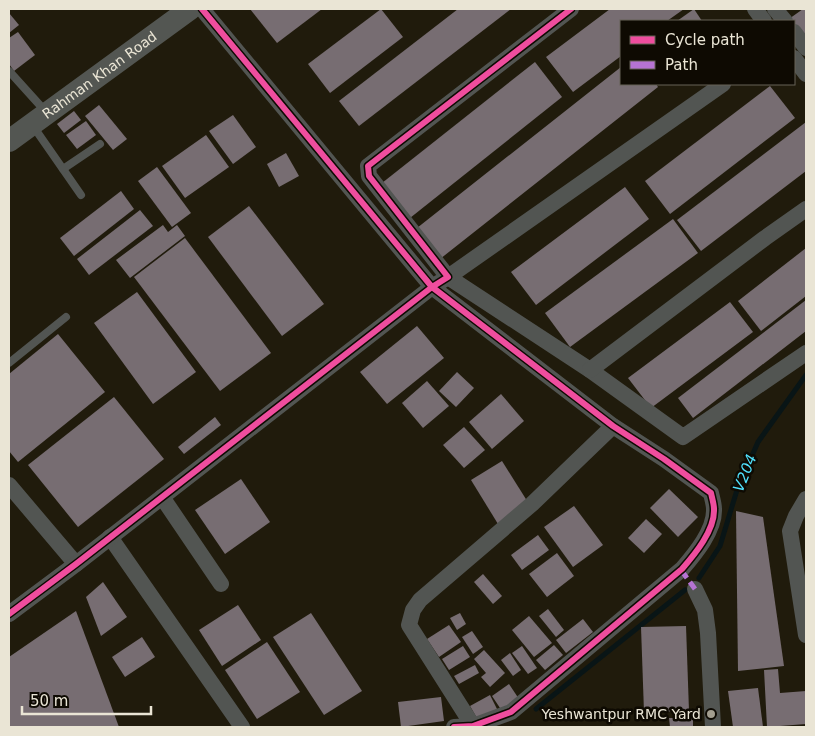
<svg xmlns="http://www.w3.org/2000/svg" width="815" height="736" font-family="'DejaVu Sans',sans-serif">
  <rect width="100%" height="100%" fill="#201b0c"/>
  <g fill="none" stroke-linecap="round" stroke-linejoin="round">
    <g stroke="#091516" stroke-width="5">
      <polyline points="699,578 720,546 737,490 758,442 806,375"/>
      <polyline points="536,709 685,590"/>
    </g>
  </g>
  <g fill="#776d72">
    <polygon points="250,9 322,9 277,43"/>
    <polygon points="381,9 403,37 330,93 308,64"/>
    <polygon points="458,9 511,9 359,126 339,101"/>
    <polygon points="610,9 684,9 667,21 621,21 621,56 573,92 546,57"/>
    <polygon points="694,9 702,21 677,21"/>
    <polygon points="803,9 806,9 806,47 794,31 794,21 786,21"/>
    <polygon points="9,13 19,25 9,33"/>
    <polygon points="18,32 35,55 14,71 9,64 9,38"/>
    <polygon points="535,62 562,97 410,218 382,183"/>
    <polygon points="621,67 621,84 656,84 658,87 440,259 417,228"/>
    <polygon points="770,86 795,118 670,214 645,181"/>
    <polygon points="99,105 127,139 113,150 85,116"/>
    <polygon points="74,111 81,120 64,133 57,124"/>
    <polygon points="233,115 256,147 233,164 209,131"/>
    <polygon points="86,121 96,135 77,149 66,135"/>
    <polygon points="806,122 806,171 701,251 677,220"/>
    <polygon points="206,135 229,167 185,198 162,166"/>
    <polygon points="286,153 299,176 279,187 267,164"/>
    <polygon points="157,167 191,213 172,227 138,181"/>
    <polygon points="625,187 649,219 536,305 511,272"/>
    <polygon points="121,191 134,209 74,256 60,238"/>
    <polygon points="249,206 324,304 282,336 208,237"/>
    <polygon points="140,210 153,226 89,275 77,259"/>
    <polygon points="673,219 698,253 570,347 545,313"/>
    <polygon points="163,225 168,232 177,225 185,236 130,278 116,260"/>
    <polygon points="185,238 271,353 220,391 134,277"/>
    <polygon points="806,248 806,296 761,331 738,301"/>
    <polygon points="137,292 196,372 153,404 94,323"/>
    <polygon points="806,300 806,331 693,418 678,398"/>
    <polygon points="730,302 753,332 651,408 628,378"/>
    <polygon points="417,326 444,358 387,404 360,372"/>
    <polygon points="58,334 105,392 18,462 9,451 9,374"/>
    <polygon points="457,372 474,388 456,407 439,391"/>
    <polygon points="427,381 449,406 423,428 402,403"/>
    <polygon points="501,394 524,421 492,449 469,422"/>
    <polygon points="114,397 164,459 78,527 28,465"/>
    <polygon points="215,417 221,425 184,454 178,447"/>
    <polygon points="464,427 485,450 464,468 443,445"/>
    <polygon points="502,461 529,504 498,524 471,480"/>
    <polygon points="241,479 270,522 225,554 195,510"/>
    <polygon points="669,489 698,517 678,537 650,508"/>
    <polygon points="574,506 603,545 573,567 544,527"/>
    <polygon points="736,511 763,517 784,666 738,671"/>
    <polygon points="646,519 662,534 644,553 628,538"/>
    <polygon points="538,535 549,550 522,570 511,555"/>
    <polygon points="557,553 574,576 547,597 529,574"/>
    <polygon points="483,574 502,596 493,604 474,582"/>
    <polygon points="103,582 127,617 101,636 86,597"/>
    <polygon points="238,605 261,640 222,666 199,630"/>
    <polygon points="548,609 564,630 556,637 539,616"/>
    <polygon points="76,611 119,727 9,727 9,657"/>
    <polygon points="311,613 362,691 324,715 273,637"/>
    <polygon points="460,613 466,624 457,630 450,618"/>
    <polygon points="529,616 552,643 534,657 512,630"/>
    <polygon points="583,619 593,632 566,653 556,640"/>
    <polygon points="449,625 461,642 439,657 427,639"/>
    <polygon points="686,626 689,711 644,712 641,627"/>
    <polygon points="472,631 483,647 473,654 462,637"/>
    <polygon points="142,637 155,657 125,677 112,657"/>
    <polygon points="267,642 300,692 257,719 225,670"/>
    <polygon points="554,645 563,655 545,670 536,660"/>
    <polygon points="463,646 470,657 449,670 442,659"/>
    <polygon points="522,646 537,668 528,674 512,653"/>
    <polygon points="484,650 505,673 490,687 481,677 486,673 474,659"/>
    <polygon points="510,653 521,670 513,676 501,660"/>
    <polygon points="475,665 479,673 459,684 454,676"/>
    <polygon points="778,669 780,693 806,691 806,724 767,727 764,670"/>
    <polygon points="509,684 519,699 502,711 492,696"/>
    <polygon points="758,688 763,727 733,727 728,691"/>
    <polygon points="490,695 497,709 478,720 470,706"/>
    <polygon points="441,697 444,721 401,727 398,702"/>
    <polygon points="669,718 693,718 693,727 670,727"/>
  </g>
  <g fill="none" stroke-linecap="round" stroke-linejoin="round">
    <g stroke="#525552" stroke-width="8">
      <polyline points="9,71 46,112"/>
      <polyline points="33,126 81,195"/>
      <polyline points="63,169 100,144"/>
      <polyline points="9,363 66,317"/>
    </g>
    <g stroke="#525552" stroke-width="16">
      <path d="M 202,9 L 432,287 L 613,426 L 664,459 L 711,493 C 712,498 714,504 714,509 C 715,530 695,554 682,569 L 511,712 L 473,726 L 454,727"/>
      <polyline points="755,9 764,21"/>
      <polyline points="775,9 785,21"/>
      <polyline points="794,32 806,48"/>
      <polyline points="794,58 806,74"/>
      <polyline points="723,84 448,277 590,370 683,437 806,353"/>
      <polyline points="590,370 765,238 806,209"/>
      <polyline points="9,485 76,564"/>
      <polyline points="162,497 221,584"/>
      <polyline points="806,499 796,516 790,531 806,635"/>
      <polyline points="110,537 242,727"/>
      <polyline points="695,589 705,610 708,633 713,727"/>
      <polyline points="9,614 76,564 432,287 448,277 369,176 368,166 571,9"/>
      <polyline points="473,726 409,625 413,610 420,600 532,504 613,426"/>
    </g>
    <path stroke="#535652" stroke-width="22" id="s1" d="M 9,141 L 190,9"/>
    <polyline stroke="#b673d3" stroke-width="5" stroke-dasharray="10 5" stroke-linecap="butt" points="681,570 695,589"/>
    <defs>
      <g id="cycleway">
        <path d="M 202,9 L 432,287 L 613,426 L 664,459 L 711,493 C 712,498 714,504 714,509 C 715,530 695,554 682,569 L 511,712 L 473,726 L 454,727"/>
        <polyline points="9,614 76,564 432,287 448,277 369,176 368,166 571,9"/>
      </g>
    </defs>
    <use href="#cycleway" stroke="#0e0a02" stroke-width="9"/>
    <use href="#cycleway" stroke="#ef4d9e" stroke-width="6"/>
  </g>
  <circle fill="#a39e8f" stroke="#0e0a02" stroke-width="2" cx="711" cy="714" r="5"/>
  <g text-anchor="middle" stroke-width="5" stroke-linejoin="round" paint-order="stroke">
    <g font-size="14" fill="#eae5d5" stroke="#0e0a02">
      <text dy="5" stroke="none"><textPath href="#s1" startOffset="112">Rahman Khan Road</textPath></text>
    </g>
    <g font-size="14" fill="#eae5d5" stroke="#0e0a02" text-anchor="end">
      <text x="701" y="719">Yeshwantpur RMC Yard</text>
    </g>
    <g font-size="15" font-style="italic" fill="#50e1fd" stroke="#0e0a02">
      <text transform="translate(745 473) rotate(-68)" y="5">V204</text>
    </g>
  </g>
  <rect width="815" height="736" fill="none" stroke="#eae5d5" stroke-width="20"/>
  <rect x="620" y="20" width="175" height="65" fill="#0e0a02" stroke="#666256"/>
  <rect x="630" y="36" width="25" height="8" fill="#ef4d9e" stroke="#666256"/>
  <text x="665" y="45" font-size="15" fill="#eae5d5">Cycle path</text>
  <rect x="630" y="61" width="25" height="8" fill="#b673d3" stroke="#666256"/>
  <text x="665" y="70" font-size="15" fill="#eae5d5">Path</text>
  <path d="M22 706v8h129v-8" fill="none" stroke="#eae5d5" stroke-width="2.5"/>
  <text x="30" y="706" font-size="15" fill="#eae5d5" stroke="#0e0a02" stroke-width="4" paint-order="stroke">50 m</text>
</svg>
